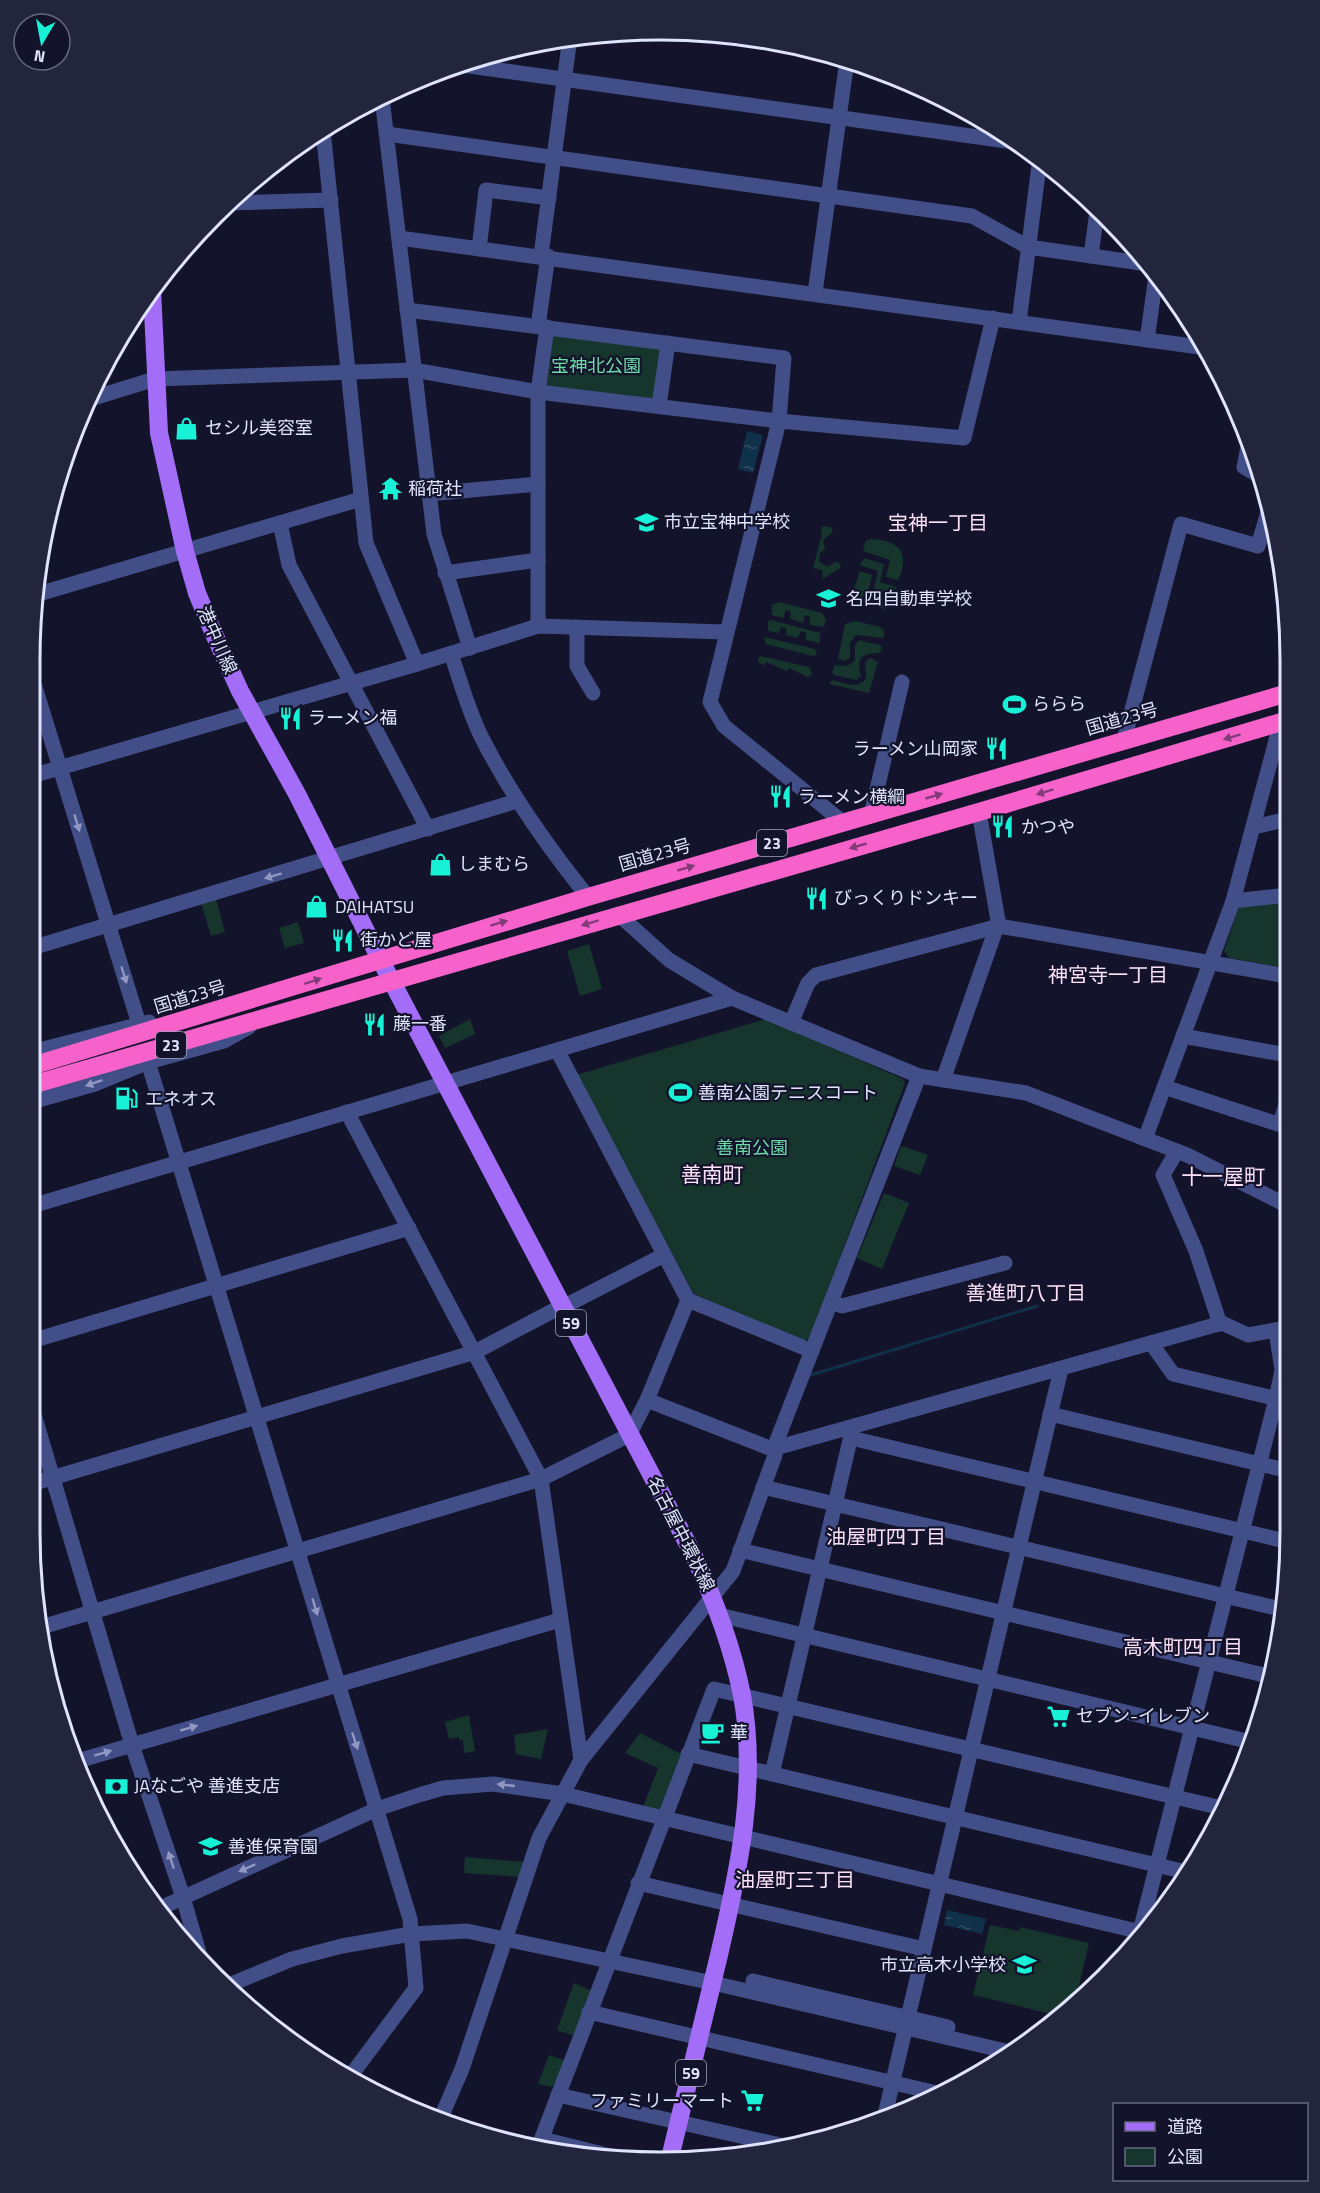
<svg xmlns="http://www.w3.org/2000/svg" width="1320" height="2193" font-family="'Titillium Web','Noto Sans JP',sans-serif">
  <defs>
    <pattern id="water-ripples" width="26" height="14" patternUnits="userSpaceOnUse" patternTransform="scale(1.5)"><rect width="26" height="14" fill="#0f3149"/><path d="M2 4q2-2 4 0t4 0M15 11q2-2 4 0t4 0" fill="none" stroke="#324f64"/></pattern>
  </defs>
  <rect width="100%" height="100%" fill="#13142b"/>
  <g fill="#16352d">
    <polygon points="555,333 662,348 653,401 550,388 545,383 551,337"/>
    <polygon points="824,526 833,528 831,534 823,540 825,549 820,553 819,561 827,567 836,562 841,564 840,568 823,579 822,570 813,568 822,534 821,528"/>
    <path d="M 870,539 C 899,540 911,552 898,580 L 886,577 L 890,560 L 863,551 L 865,542 Z"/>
    <polygon points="864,558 884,564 880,582 896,587 894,594 874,589 878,571 860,565"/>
    <polygon points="860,571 872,575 868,593 892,600 891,607 884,609 854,600 852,595"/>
    <polygon points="779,602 822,613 826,620 824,627 810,625 810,617 805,615 803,623 790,619 791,612 786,610 783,618 772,615 772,605"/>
    <polygon points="771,620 820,633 820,643 806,640 806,633 801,631 798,638 786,635 786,628 781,627 779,633 768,631 768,621"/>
    <polygon points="856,621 880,627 884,631 884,638 856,635 850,643 850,658 844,661 838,659 845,624"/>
    <polygon points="764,637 815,649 817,654 813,656 766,644"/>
    <path d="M 859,640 L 879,645 L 882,647 L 880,653 C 864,653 855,657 861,675 L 857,680 L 834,675 L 832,672 L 835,665 L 847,666 L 855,661 L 855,645 Z"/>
    <polygon points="760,656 809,667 812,674 808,677 789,668 787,671 766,662 765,665 760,664 758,660"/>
    <path d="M 871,658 L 878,662 L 869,693 L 829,684 L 832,680 C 844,683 858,690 866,678 L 865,661 Z"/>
    <polygon points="216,899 225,932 211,936 201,903"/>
    <polygon points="1287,901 1287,968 1229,958 1224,951 1238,909 1241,906"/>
    <polygon points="298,922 304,943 285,948 279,928"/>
    <polygon points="589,944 602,989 580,996 567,951"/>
    <polygon points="470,1019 475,1034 445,1048 439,1036"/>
    <polygon points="766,1019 903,1079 905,1083 810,1338 804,1341 694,1294 576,1075"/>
    <polygon points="901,1146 928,1155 920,1175 894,1166"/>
    <polygon points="884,1193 909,1203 882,1269 857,1258"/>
    <polygon points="469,1715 475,1751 464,1753 463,1740 459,1740 459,1737 449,1739 445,1722"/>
    <polygon points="548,1729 541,1759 516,1754 514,1735"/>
    <polygon points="640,1733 683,1755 663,1809 658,1811 643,1807 658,1768 625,1753"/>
    <polygon points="465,1857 527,1862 522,1877 464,1873"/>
    <polygon points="990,1925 1019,1931 1020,1927 1089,1943 1075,2003 1060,2016 973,1995"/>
    <polygon points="574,1983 592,1991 575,2036 557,2030"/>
    <polygon points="549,2055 566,2061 558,2084 552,2087 538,2084"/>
  </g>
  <g fill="url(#water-ripples)">
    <polygon points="747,431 763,435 753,473 738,469"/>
    <polygon points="947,1910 986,1919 982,1934 944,1925"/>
  </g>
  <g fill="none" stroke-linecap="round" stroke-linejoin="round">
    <polyline stroke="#0f3149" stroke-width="3" points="811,1375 1037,1306"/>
    <g stroke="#414e87" stroke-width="15">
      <polyline points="455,64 1014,142"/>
      <polyline points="382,98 434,534 470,648"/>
      <polyline points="323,130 366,543 417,664"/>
      <polyline points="387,134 972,216 1028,247 1148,264"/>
      <polyline points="229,203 331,200"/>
      <polyline points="399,238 1207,348"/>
      <polyline points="479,249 486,190 549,198"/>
      <polyline points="541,255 570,37"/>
      <polyline points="1091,256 1097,211"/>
      <polyline points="815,293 847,60"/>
      <polyline points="407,310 784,358 779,421 710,702 724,726 844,823"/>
      <polyline points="1019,322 1040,158"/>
      <polyline points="538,326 548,256"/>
      <polyline points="1147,340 1156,276"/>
      <polyline points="90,399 155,379 414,370 538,392 779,421 964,438 993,318"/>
      <polyline points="659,406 668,343"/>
      <polyline points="1248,447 1244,467 1260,476"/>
      <polyline points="428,494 538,484"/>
      <polyline points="280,523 289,565 428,829"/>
      <polyline points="445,573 538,560"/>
      <polyline points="35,595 361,499"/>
      <polyline points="538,626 538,392 547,327"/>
      <polyline points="577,627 577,666 593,693"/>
      <path d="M 451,654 C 461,682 469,714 483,740 C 512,797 548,847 588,897"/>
      <polyline points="35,687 139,1024"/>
      <polyline points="1124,740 1181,524 1258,546 1270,505"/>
      <polyline points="35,775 417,664 538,626 725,632"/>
      <polyline points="979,812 999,926"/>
      <polyline points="871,815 902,682"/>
      <polyline points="1254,827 1288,819"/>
      <polyline points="1233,901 1288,895"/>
      <polyline points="618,914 669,960 732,998 919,1076 1026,1093 1187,1155 1286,1205"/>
      <polyline points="35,947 517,801"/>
      <polyline points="791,1023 808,983 816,975 999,926 1287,976"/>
      <polyline points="1183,1036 1287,1055"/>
      <polyline points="557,1050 688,1300 812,1351"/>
      <polyline points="35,1051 149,1022"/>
      <polyline points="148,1062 410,1919 416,1988 349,2078"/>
      <polyline points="943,1080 997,926"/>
      <polyline points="1164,1087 1287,1127"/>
      <polyline points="35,1101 95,1084 148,1062 224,1041 249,1027"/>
      <polyline points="347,1112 541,1479 581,1760"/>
      <polyline points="1280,1124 1287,1101"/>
      <polyline points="1145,1139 1233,901 1281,722"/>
      <polyline points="1177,1151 1163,1175 1196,1251 1220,1324"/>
      <polyline points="35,1205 732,998"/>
      <polyline points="831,1302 842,1306 1005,1263"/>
      <polyline points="563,1307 664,1255"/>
      <polyline points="35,1340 409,1228"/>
      <polyline points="1151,1343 1173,1374 1286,1401"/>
      <polyline points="647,1400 772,1449 1222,1323 1248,1335 1286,1328"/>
      <polyline points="1050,1414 1285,1470"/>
      <polyline points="35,1418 132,1745 183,1897 200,1956"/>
      <polyline points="851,1438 1285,1541"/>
      <polyline points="35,1483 475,1352 562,1306"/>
      <polyline points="763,1487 1285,1610"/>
      <polyline points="740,1550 1268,1676"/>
      <polyline points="719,1615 1251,1742"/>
      <polyline points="38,1628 541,1479 629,1435 647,1400 688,1300"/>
      <polyline points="688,1754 1186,1872"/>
      <polyline points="74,1762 560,1620"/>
      <polyline points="772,1774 853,1427"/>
      <polyline points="638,1883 924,1949"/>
      <polyline points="156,1910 377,1809 419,1795 443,1788 493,1784 563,1794 1145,1933"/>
      <polyline points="1137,1943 1276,1399 1282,1370 1276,1331"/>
      <polyline points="753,1981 948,2027"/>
      <polyline points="229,1985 292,1959 342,1946 411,1934 467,1931 713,1983 1014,2053"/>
      <polyline points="589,2012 937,2093"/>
      <polyline points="558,2095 789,2147"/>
      <polyline points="884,2119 1061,1369"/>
      <polyline points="439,2122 462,2069 539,1838 581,1760 733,1571 775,1455 774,1448 919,1076"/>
      <polyline points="542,2139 631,2161"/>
      <polyline points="538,2148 714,1689 1222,1808"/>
    </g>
    <path stroke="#a46df7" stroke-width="18" d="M 152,290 L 159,433 L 185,551 L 197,593 L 214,634 L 240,691 L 297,794 L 380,959 L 693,1554 C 714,1598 732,1646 742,1695 C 758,1783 739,1869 719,1955 C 703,2024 686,2093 669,2162"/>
    <g stroke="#f662ca" stroke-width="18">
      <polyline points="35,1065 588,897 1288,693"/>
      <polyline points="35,1084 979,812 1288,720"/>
    </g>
  </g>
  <defs><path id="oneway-solid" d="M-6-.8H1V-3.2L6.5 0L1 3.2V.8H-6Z" transform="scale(1.5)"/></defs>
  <g fill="#843b7a">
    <use href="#oneway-solid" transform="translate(1232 737) rotate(163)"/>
    <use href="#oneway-solid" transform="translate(1045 792) rotate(163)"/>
    <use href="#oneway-solid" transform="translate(934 796) rotate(-16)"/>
    <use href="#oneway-solid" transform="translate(858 846) rotate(164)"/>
    <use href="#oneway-solid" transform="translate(686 868) rotate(-16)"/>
    <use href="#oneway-solid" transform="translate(499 923) rotate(-17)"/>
    <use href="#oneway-solid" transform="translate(590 923) rotate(163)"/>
    <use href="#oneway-solid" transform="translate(313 981) rotate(-18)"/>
  </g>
  <g fill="#9098c2">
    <use href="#oneway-solid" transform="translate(77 823) rotate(73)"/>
    <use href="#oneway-solid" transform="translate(273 876) rotate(163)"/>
    <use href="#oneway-solid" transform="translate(124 975) rotate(73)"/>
    <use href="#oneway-solid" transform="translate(94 1083) rotate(161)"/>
    <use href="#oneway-solid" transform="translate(315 1607) rotate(74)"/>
    <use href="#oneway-solid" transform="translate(189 1728) rotate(-16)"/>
    <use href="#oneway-solid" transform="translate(355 1741) rotate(72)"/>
    <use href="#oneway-solid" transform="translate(103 1753) rotate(-16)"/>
    <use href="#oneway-solid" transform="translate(506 1785) rotate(-174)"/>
    <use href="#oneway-solid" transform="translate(171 1860) rotate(-108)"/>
    <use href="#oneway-solid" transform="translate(247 1868) rotate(156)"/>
  </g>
  <defs>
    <symbol id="shop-bare" viewBox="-9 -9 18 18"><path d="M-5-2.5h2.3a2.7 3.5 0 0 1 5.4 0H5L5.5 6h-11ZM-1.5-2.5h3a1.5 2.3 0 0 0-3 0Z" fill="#17f2d6" stroke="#13142b" stroke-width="2.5" paint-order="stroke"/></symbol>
    <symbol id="temple-bare" viewBox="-9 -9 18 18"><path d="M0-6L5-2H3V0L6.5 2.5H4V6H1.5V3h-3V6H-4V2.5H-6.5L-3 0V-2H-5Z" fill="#17f2d6" stroke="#13142b" stroke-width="2.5" paint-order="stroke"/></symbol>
    <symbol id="school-bare" viewBox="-9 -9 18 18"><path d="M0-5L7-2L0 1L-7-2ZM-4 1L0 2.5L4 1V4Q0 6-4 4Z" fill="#17f2d6" stroke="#13142b" stroke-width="2.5" paint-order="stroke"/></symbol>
    <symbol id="university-bare" viewBox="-9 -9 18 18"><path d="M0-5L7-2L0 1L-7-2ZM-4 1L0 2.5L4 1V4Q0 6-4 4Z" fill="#17f2d6" stroke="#13142b" stroke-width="2.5" paint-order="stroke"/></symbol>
    <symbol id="stadium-bare" viewBox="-9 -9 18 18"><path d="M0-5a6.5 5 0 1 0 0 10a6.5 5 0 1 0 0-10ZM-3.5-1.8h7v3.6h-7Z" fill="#17f2d6" stroke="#13142b" stroke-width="2.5" paint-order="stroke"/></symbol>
    <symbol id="restaurant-bare" viewBox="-9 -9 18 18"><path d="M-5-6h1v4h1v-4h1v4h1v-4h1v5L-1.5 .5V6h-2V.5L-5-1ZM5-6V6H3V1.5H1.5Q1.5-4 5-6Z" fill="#17f2d6" stroke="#13142b" stroke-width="2.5" paint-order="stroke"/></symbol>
    <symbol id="fuel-bare" viewBox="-9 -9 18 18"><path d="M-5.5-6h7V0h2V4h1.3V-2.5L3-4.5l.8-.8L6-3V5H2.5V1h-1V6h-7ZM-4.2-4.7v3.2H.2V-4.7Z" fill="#17f2d6" stroke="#13142b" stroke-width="2.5" paint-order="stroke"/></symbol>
    <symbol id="supermarket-bare" viewBox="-9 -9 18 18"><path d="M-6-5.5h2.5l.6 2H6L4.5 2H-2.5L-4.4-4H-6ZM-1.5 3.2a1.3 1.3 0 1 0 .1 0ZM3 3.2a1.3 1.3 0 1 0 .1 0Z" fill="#17f2d6" stroke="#13142b" stroke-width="2.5" paint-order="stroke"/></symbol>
    <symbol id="cafe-bare" viewBox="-9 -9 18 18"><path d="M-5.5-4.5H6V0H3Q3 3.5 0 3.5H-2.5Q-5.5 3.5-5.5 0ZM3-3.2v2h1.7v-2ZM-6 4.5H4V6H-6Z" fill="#17f2d6" stroke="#13142b" stroke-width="2.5" paint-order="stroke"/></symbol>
    <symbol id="bank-bare" viewBox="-9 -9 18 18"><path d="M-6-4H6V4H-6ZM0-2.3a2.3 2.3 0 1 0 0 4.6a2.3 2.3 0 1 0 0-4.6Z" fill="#17f2d6" stroke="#13142b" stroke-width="2.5" paint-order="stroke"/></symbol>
  </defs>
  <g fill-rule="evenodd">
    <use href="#shop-bare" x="170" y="412" width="33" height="33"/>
    <use href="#temple-bare" x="374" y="472" width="33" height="33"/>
    <use href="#school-bare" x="630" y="506" width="33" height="33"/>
    <use href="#university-bare" x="812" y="582" width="33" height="33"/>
    <use href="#stadium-bare" x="998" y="688" width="33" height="33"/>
    <use href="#restaurant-bare" x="274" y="702" width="33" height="33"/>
    <use href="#restaurant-bare" x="980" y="732" width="33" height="33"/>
    <use href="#restaurant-bare" x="764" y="780" width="33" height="33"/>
    <use href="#restaurant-bare" x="986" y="810" width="33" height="33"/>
    <use href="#shop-bare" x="424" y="848" width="33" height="33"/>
    <use href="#restaurant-bare" x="800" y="882" width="33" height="33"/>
    <use href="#shop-bare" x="300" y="890" width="33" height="33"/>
    <use href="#restaurant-bare" x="326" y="924" width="33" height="33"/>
    <use href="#restaurant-bare" x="358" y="1008" width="33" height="33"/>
    <use href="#stadium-bare" x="664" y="1076" width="33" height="33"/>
    <use href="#fuel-bare" x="110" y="1082" width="33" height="33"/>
    <use href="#supermarket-bare" x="1042" y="1700" width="33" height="33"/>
    <use href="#cafe-bare" x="696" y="1716" width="33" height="33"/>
    <use href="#bank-bare" x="100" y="1770" width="33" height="33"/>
    <use href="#school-bare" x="194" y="1830" width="33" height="33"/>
    <use href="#school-bare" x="1008" y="1948" width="33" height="33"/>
    <use href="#supermarket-bare" x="736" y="2084" width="33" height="33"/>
  </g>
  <g text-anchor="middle" stroke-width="4.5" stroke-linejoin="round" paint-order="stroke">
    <g fill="#13142b" stroke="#a2a5be" stroke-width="1.5">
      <rect x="757" y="830" width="30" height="26" rx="4.5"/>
      <rect x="156" y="1032" width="30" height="26" rx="4.5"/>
      <rect x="556" y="1310" width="30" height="26" rx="4.5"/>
      <rect x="676" y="2060" width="30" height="26" rx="4.5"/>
    </g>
    <g font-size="16" font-weight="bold" fill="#dfe3fd">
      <text x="772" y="849">23</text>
      <text x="171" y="1051">23</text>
      <text x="571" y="1329">59</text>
      <text x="691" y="2079">59</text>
    </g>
    <g font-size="18" fill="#6edba7" stroke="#13142b">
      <text x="596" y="372">宝神北公園</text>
      <text x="752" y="1154">善南公園</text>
    </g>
    <g font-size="18" fill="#dfe3fd" stroke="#13142b" text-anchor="start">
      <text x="205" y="434">セシル美容室</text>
      <text x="408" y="495">稲荷社</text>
      <text x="664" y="528">市立宝神中学校</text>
      <text x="846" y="605">名四自動車学校</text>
      <text x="1032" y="710">ららら</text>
      <text x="308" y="724">ラーメン福</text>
      <text x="978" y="755" text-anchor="end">ラーメン山岡家</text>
      <text x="798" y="803">ラーメン横綱</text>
      <text x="1021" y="833">かつや</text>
      <text x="458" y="870">しまむら</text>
      <text x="834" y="904">びっくりドンキー</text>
      <text x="335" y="913">DAIHATSU</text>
      <text x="360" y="946">街かど屋</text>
      <text x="393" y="1030">藤一番</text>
      <text x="698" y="1099">善南公園テニスコート</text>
      <text x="145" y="1105">エネオス</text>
      <text x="1076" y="1722">セブン-イレブン</text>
      <text x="730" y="1739">華</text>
      <text x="134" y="1792">JAなごや 善進支店</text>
      <text x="228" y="1853">善進保育園</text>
      <text x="1006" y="1971" text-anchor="end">市立高木小学校</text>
      <text x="734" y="2107" text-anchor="end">ファミリーマート</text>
    </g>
    <g font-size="18" fill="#dfe3fd" stroke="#13142b">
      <text transform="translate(217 640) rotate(66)" y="6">港中川線</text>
      <text transform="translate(1122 719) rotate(-16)" y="6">国道23号</text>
      <text transform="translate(655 855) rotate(-16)" y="6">国道23号</text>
      <text transform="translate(190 997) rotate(-17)" y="6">国道23号</text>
      <text transform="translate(681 1534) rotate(63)" y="6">名古屋中環状線</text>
    </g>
    <g font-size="20" fill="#fde1f9" stroke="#13142b">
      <text x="938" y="530">宝神一丁目</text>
      <text x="1108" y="982">神宮寺一丁目</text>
      <text x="1026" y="1300">善進町八丁目</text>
      <text x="886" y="1544">油屋町四丁目</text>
      <text x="1183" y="1654">高木町四丁目</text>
      <text x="795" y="1887">油屋町三丁目</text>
    </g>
    <g font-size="21" fill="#fde1f9" stroke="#13142b">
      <text x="712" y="1182">善南町</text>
      <text x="1223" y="1184">十一屋町</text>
    </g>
  </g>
  <path d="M0 0H1320V2193H0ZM660 40H660A620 620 0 0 1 1280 660V1532A620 620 0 0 1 660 2152H660A620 620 0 0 1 40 1532V660A620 620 0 0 1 660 40Z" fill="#23253c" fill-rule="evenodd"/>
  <path fill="none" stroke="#dfe3fd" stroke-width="3" d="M660 40H660A620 620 0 0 1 1280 660V1532A620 620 0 0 1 660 2152H660A620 620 0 0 1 40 1532V660A620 620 0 0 1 660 40Z"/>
  <rect x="1113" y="2103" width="195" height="78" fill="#13142b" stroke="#65677f" stroke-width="1.5"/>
  <rect x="1125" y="2122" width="30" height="9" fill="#a46df7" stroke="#65677f" stroke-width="1.5"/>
  <text x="1167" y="2133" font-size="18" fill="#dfe3fd">道路</text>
  <rect x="1125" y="2148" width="30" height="18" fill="#16352d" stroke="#65677f" stroke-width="1.5"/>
  <text x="1167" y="2163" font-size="18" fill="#dfe3fd">公園</text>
  <g transform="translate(42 42) rotate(190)"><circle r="28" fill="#13142b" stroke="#65677f" stroke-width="1.5"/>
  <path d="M0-4.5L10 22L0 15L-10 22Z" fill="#17f2d6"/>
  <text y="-9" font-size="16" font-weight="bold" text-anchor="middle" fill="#dfe3fd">N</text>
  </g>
</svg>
